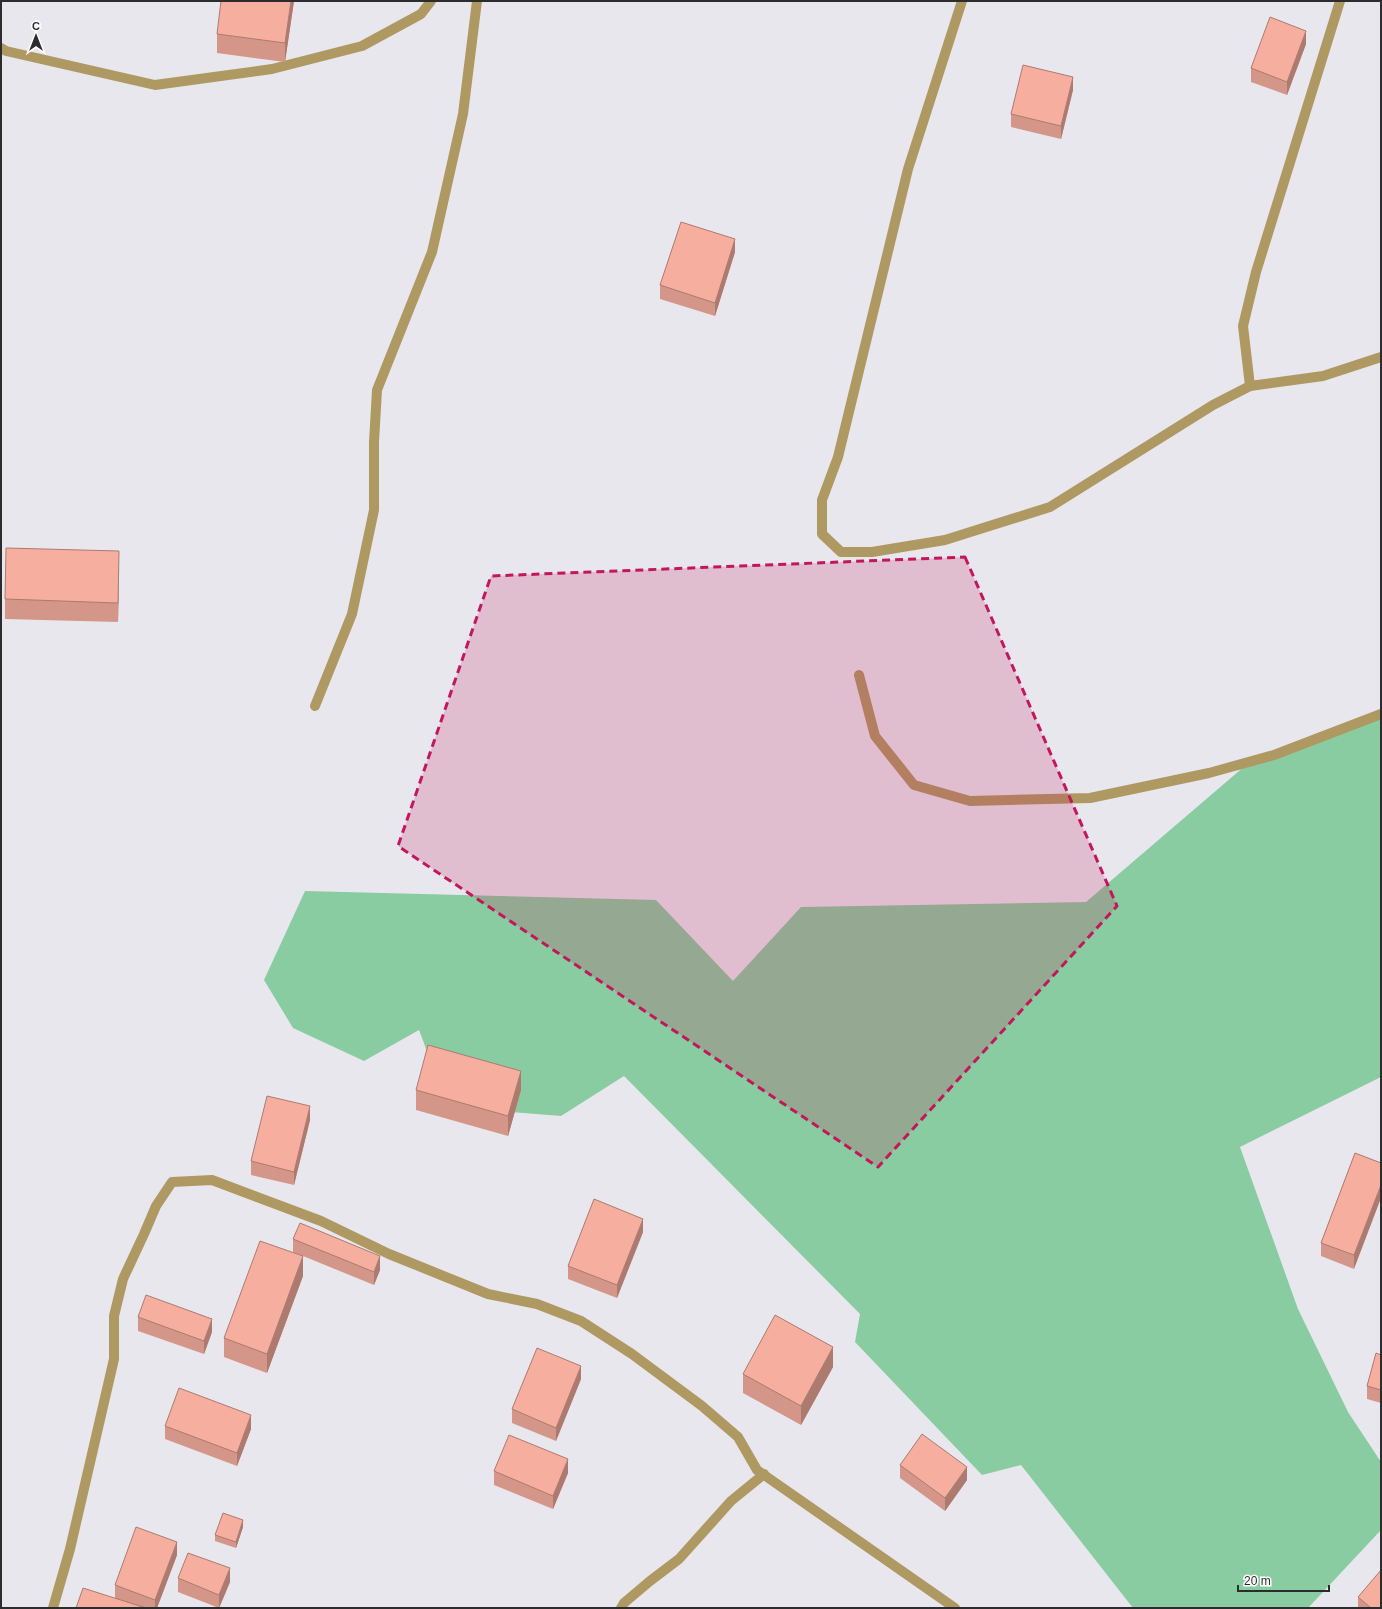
<svg xmlns="http://www.w3.org/2000/svg" width="1382" height="1609" font-family="Helvetica,sans-serif">
  <rect width="100%" height="100%" fill="#e9e7ee"/>
  <polygon fill="#8acca1" points="1381,714 1381,1077 1240,1147 1298,1309 1348,1412 1381,1462 1381,1530 1308,1608 1133,1608 1021,1465 982,1475 855,1342 860,1314 624,1076 561,1116 448,1107 419,1030 364,1061 293,1028 264,980 305,891 656,900 733,981 801,907 1086,902 1246,765"/>
  <g fill="none" stroke-linecap="round" stroke-linejoin="round">
    <g stroke="#af9963" stroke-width="10">
      <polyline points="962,1 908,169 838,457 822,500 822,534 841,552 872,552 945,540 1050,507 1213,405 1250,386 1323,376 1381,357"/>
      <polyline points="1,48 6,51 155,85 272,69 362,46 421,14 431,1"/>
      <polyline points="1250,386 1243,326 1256,272 1340,1"/>
      <polyline points="859,675 875,736 914,785 970,801 1090,798 1209,773 1274,755 1381,714"/>
      <polyline points="315,706 352,614 374,510 374,442 377,390 432,252 463,114 477,1"/>
    </g>
    <g stroke="#af9963" stroke-width="10">
      <polyline points="53,1608 70,1549 114,1359 114,1316 123,1279 144,1234 156,1206 172,1182 212,1180 321,1221 389,1254 488,1294 537,1304 581,1321 632,1354 702,1406 738,1437 757,1470 955,1608"/>
      <polyline points="621,1608 624,1603 650,1581 679,1559 731,1501 764,1474"/>
    </g>
  </g>
  <g fill="#d49689">
    <polygon points="294,1 285,62 217,53 217,34"/>
    <polygon points="1306,44 1287,95 1251,82 1251,68"/>
    <polygon points="1073,90 1061,139 1011,127 1011,114"/>
    <polygon points="735,252 715,316 660,299 660,285"/>
    <polygon points="119,571 118,622 5,619 5,599"/>
    <polygon points="416,1090 521,1090 508,1136 416,1110"/>
    <polygon points="310,1120 294,1185 251,1175 251,1161"/>
    <polygon points="1355,1153 1354,1269 1321,1256 1321,1243"/>
    <polygon points="643,1232 617,1298 568,1279 568,1266"/>
    <polygon points="293,1239 380,1270 374,1285 303,1256 303,1276 267,1373 224,1357 224,1338 302,1256 293,1252"/>
    <polygon points="138,1317 212,1332 204,1354 138,1331"/>
    <polygon points="1381,1355 1381,1403 1367,1399 1367,1386"/>
    <polygon points="833,1367 801,1425 743,1393 743,1374"/>
    <polygon points="581,1379 556,1441 512,1423 512,1409"/>
    <polygon points="165,1426 251,1429 237,1466 165,1439"/>
    <polygon points="900,1465 967,1480 945,1511 900,1478"/>
    <polygon points="494,1471 568,1473 553,1509 494,1485"/>
    <polygon points="243,1527 236,1548 215,1541 215,1535"/>
    <polygon points="177,1555 157,1608 76,1608 115,1598 115,1585"/>
    <polygon points="178,1578 230,1582 219,1608 178,1592"/>
    <polygon points="1358,1597 1381,1608 1358,1608"/>
  </g>
  <g fill="#ac7a6f">
    <polygon points="291,1 294,1 285,62 285,43"/>
    <polygon points="1306,31 1306,44 1287,95 1287,82"/>
    <polygon points="1073,77 1073,90 1061,139 1061,126"/>
    <polygon points="735,239 735,252 715,316 715,303"/>
    <polygon points="119,551 119,571 118,622 118,603"/>
    <polygon points="521,1071 521,1090 508,1136 508,1116"/>
    <polygon points="310,1106 310,1120 294,1185 294,1172"/>
    <polygon points="1381,1185 1381,1198 1354,1269 1354,1255"/>
    <polygon points="643,1219 643,1232 617,1298 617,1285"/>
    <polygon points="303,1256 303,1276 267,1373 267,1354"/>
    <polygon points="380,1256 380,1270 374,1285 374,1272"/>
    <polygon points="212,1319 212,1332 204,1354 204,1341"/>
    <polygon points="833,1347 833,1367 801,1425 801,1406"/>
    <polygon points="581,1366 581,1379 556,1441 556,1428"/>
    <polygon points="251,1415 251,1429 237,1466 237,1453"/>
    <polygon points="568,1459 568,1473 553,1509 553,1496"/>
    <polygon points="967,1467 967,1480 945,1511 945,1498"/>
    <polygon points="243,1520 243,1527 236,1548 236,1542"/>
    <polygon points="177,1542 177,1555 157,1608 155,1608 155,1600"/>
    <polygon points="230,1568 230,1582 219,1608 219,1595"/>
  </g>
  <g fill="#f6ae9f" stroke="#ac7a6f">
    <polygon points="221,1 291,1 285,43 217,34"/>
    <polygon points="1270,17 1306,31 1287,82 1251,68"/>
    <polygon points="1023,65 1073,77 1061,126 1011,114"/>
    <polygon points="681,222 735,239 715,303 660,285"/>
    <polygon points="6,548 119,551 118,603 5,599"/>
    <polygon points="428,1045 521,1071 508,1116 416,1090"/>
    <polygon points="267,1096 310,1106 294,1172 251,1161"/>
    <polygon points="1355,1153 1381,1163 1381,1185 1354,1255 1321,1243"/>
    <polygon points="594,1199 643,1219 617,1285 568,1266"/>
    <polygon points="300,1223 380,1256 374,1272 293,1239"/>
    <polygon points="260,1241 303,1256 267,1354 224,1338"/>
    <polygon points="146,1295 212,1319 204,1341 138,1317"/>
    <polygon points="775,1315 833,1347 801,1406 743,1374"/>
    <polygon points="537,1348 581,1366 556,1428 512,1409"/>
    <polygon points="1376,1353 1381,1355 1381,1390 1367,1386"/>
    <polygon points="179,1388 251,1415 237,1453 165,1426"/>
    <polygon points="922,1434 967,1467 945,1498 900,1465"/>
    <polygon points="509,1435 568,1459 553,1496 494,1471"/>
    <polygon points="223,1513 243,1520 236,1542 215,1535"/>
    <polygon points="136,1527 177,1542 155,1600 115,1585"/>
    <polygon points="188,1553 230,1568 219,1595 178,1578"/>
    <polygon points="1381,1570 1381,1608 1371,1608 1358,1597"/>
    <polygon points="83,1588 146,1608 76,1608"/>
  </g>
  <path fill="#c2185b" fill-opacity="0.2" stroke="#c2185b" stroke-width="3" stroke-dasharray="8 5" stroke-linejoin="round" d="M 965,557 L 1117,906 L 878,1167 L 398,846 L 491,576 Z"/>
  <rect width="1382" height="1609" fill="none" stroke="#2c2b2e" stroke-width="4"/>
  <g transform="translate(36 36)" stroke="#ffffff" stroke-width="3" paint-order="stroke">
  <path d="M0-3L7 15L0 10L-7 15Z" fill="#2c2b2e"/>
  <text y="-6" font-size="11" font-weight="bold" text-anchor="middle" fill="#2c2b2e">С</text>
  </g>
  <path d="M1238 1585v6h91v-6" fill="none" stroke="#2c2b2e" stroke-width="2"/>
  <text x="1244" y="1585" font-size="12" fill="#2c2b2e" stroke="#ffffff" stroke-width="3" paint-order="stroke">20 m</text>
</svg>
